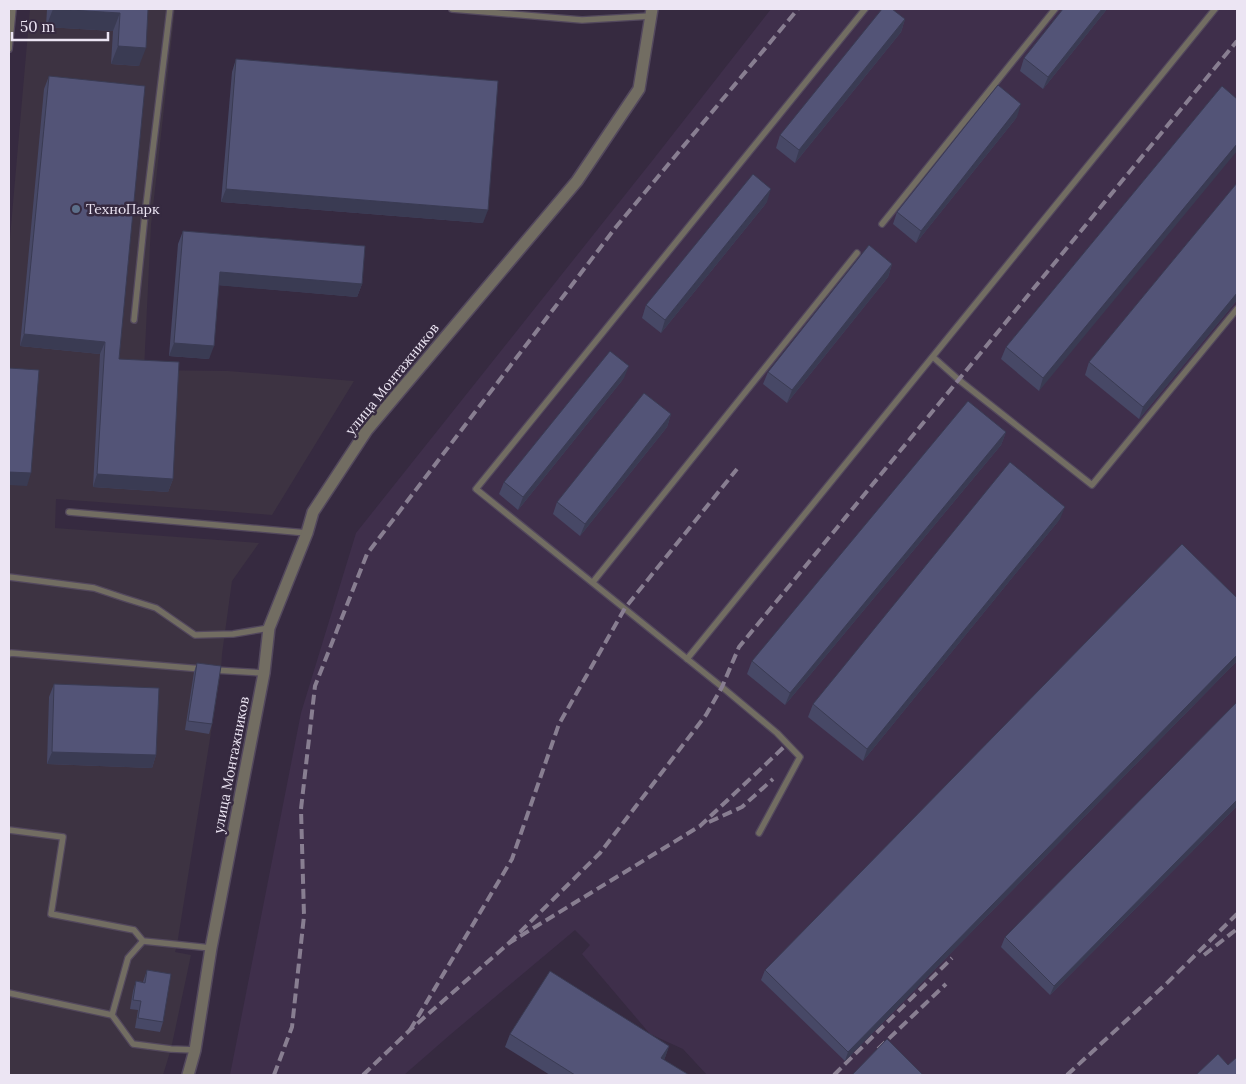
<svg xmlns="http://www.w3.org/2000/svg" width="1246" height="1084" font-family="Lora,serif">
  <rect width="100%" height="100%" fill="#362a40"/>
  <polygon fill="#3d3342" points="30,9 175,9 151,225 144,370 228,371 354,381 272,515 223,511 56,499 55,528 259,543 232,581 222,654 221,670 177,945 175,952 191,955 171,1049 163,1075 9,1075 9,249"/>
  <polygon fill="#3f2f4b" points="771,9 1237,9 1237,1075 707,1075 683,1049 650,1034 582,954 590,945 575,930 451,1034 404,1075 230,1075 301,713 356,533 652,161"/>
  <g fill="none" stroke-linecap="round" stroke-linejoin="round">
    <defs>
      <g id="lane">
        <polyline points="452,9 582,20 651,16"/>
        <polyline points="9,49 13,9"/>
        <polyline points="882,224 1055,9"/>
        <polyline points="134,320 145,214 170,9"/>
        <polyline points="933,357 959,380 1092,485 1237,309"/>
        <polyline points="69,512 307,533"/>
        <polyline points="9,577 94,588 124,598 156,608 195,635 233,634 269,628"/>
        <polyline points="593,582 857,253"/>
        <polyline points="9,654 11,653 202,669"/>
        <polyline points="687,659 1215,9"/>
        <polyline points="214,670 264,673"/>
        <polyline points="9,830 63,837 51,914 134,930 143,941 211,948"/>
        <polyline points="759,833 800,757 777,733 722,687 476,489 865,9"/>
        <polyline points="9,993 112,1015 133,1044 171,1049 195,1050"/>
        <polyline points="112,1015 128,958 143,941"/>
      </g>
      <polyline id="street" points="188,1075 195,1050 211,948 264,673 269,628 307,533 313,512 367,430 577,181 639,89 652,9"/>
    </defs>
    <use href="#lane" stroke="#53485d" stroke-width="8"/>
    <use href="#street" stroke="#53485d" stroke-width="14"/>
    <use href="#lane" stroke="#726d62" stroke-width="5.5"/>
    <use href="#street" stroke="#726d62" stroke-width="11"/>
    <g stroke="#887e91" stroke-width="4" stroke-dasharray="10 5" stroke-linecap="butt">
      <polyline points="709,822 742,807 773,779"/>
      <polyline points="509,943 600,853 706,715 722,687 739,647 1237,41"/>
      <polyline points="1204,955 1237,929"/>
      <polyline points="410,1030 512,859 559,724 625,608 737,469"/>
      <polyline points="878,1049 946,984"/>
      <polyline points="274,1075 292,1027 304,916 301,809 315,686 367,554 616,227 798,9"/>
      <polyline points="363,1075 410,1030 509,943 700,826 784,747"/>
      <polyline points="834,1075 952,958"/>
      <polyline points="1067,1075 1166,984 1237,914"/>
    </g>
  </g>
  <g fill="#474866">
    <polygon points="47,9 148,9 139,66 111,64 113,31 46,27"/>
    <polygon points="1063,9 1107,9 1043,89 1020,71 1024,58"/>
    <polygon points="905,19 901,32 795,163 776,148 780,135"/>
    <polygon points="236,59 483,223 221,202 232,72"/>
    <polygon points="49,76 119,359 173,479 168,492 93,487 100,354 20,346 44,89"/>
    <polygon points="1222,86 1039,391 1001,359 1006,347"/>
    <polygon points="1017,117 916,243 893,224 897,212"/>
    <polygon points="1237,183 1237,300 1139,419 1085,375 1089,362"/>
    <polygon points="767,202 661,333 642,318 646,305"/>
    <polygon points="183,231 362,284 357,297 219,285 209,359 169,356 178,244"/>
    <polygon points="892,264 888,277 787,403 763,384 768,372"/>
    <polygon points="624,378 518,510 499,494 504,482"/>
    <polygon points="671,414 667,427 580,536 553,514 557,502"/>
    <polygon points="1006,432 1001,445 785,705 747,674 752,661"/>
    <polygon points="1060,519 863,761 808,717 813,704"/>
    <polygon points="1237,598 1237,661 845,1061 761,980 765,970"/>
    <polygon points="197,663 212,724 209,734 185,730 194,672"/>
    <polygon points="54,684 156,755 152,768 47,764 49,697"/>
    <polygon points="1237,702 1237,806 1050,995 1001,947 1005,937"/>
    <polygon points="147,970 163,1022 160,1032 135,1028 138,1010 130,1009 133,991 136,981 143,982"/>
    <polygon points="510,1034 669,1046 664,1060 689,1075 550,1075 505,1047"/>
  </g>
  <g fill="#3a3b53">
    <polygon points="53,9 120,13 113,31 46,27"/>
    <polygon points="1102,9 1107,9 1043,89 1048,77"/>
    <polygon points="905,19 901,32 795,163 799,150"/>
    <polygon points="118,46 146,48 139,66 111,64"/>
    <polygon points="1021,104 1017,117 916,243 921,231"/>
    <polygon points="1237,144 1237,151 1039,391 1043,378"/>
    <polygon points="226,189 488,210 483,223 221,202"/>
    <polygon points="771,189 767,202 661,333 665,320"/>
    <polygon points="892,264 888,277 787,403 792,390"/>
    <polygon points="220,272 362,284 357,297 215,285"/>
    <polygon points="1237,293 1237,300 1139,419 1143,407"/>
    <polygon points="24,334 105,342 100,354 20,346"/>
    <polygon points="174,343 214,346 209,359 169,356"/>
    <polygon points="629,366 624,378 518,510 523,497"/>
    <polygon points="671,414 667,427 580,536 585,524"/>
    <polygon points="1006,432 1001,445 785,705 790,693"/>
    <polygon points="9,472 31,473 27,486 9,485"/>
    <polygon points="97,474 173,479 168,492 93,487"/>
    <polygon points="1065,507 1060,519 863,761 867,749"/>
    <polygon points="1237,655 1237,661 845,1061 848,1052"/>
    <polygon points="52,752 156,755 152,768 47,764"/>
    <polygon points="1237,800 1237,806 1050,995 1054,986"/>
    <polygon points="669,1046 665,1058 657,1071 661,1058"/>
  </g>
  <g fill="#535477" stroke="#3a3b53">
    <polygon points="54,9 148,9 146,48 118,46 120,13"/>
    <polygon points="882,9 892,9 905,19 799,150 780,135"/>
    <polygon points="1063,9 1102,9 1048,77 1024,58"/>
    <polygon points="236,59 498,81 488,210 226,189"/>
    <polygon points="49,76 145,86 119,359 179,362 173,479 97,474 105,342 24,334"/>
    <polygon points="998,85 1021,104 921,231 897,212"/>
    <polygon points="1222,86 1237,99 1237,144 1043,378 1006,347"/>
    <polygon points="753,174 771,189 665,320 646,305"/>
    <polygon points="1237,183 1237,293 1143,407 1089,362"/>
    <polygon points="183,231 365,246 362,284 220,272 214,346 174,343"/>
    <polygon points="869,245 892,264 792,390 768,372"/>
    <polygon points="610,351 629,366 523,497 504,482"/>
    <polygon points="9,368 39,370 31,473 9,472"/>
    <polygon points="644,393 671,414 585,524 557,502"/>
    <polygon points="968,401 1006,432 790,693 752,661"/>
    <polygon points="1010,462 1065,507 867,749 813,704"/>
    <polygon points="1182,544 1237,598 1237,655 848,1052 765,970"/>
    <polygon points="197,663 221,666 212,724 188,721"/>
    <polygon points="54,684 159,688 156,755 52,752"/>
    <polygon points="1237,702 1237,800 1054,986 1005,937"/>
    <polygon points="147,970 171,974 163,1022 138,1018 141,1001 133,1000 136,981 145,983"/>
    <polygon points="550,971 669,1046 661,1058 689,1075 575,1075 510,1034"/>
    <polygon points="887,1039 923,1075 852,1075"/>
    <polygon points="1218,1054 1228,1065 1237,1057 1237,1075 1196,1075"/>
  </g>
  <circle fill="#5c6f8a" stroke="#362a40" stroke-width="2" cx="76" cy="209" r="5"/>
  <g text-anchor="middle" stroke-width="5" stroke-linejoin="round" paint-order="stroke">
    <g font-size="14" fill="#ece5f3" stroke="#362a40" text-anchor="start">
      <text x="86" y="214">ТехноПарк</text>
    </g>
    <g font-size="14" fill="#ece5f3" stroke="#362a40">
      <text transform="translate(392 379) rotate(-51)" y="5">улица Монтажников</text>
      <text transform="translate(231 765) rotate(-79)" y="5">улица Монтажников</text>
    </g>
  </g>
  <rect width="1246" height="1084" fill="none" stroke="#ece5f3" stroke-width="20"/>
  <path d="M12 32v8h96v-8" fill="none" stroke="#ece5f3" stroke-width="2.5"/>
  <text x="20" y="32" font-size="15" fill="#ece5f3" stroke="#362a40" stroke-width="4" paint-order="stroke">50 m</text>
</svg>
